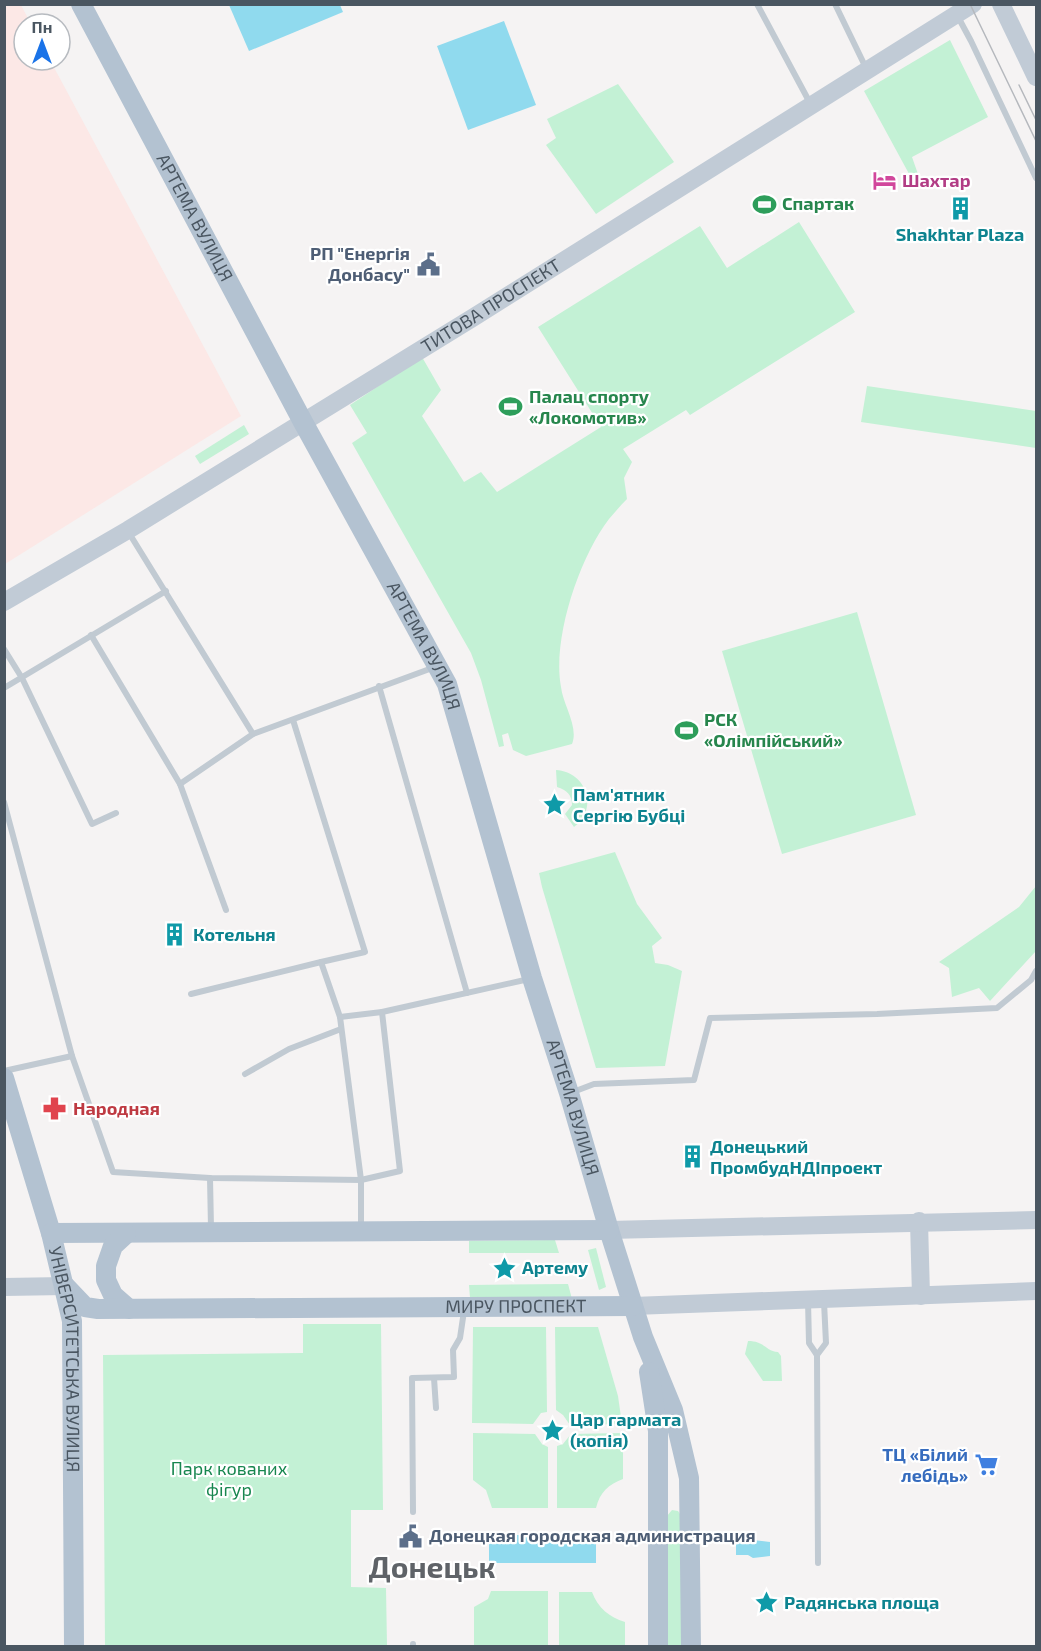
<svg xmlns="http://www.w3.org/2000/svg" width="1041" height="1651" font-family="'Exo 2',sans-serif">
  <rect width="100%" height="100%" fill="#f5f3f3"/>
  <polygon fill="#fce8e6" points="21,5 31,24 24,24 24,60 50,60 241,416 5,564 4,5"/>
  <g fill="#c3f1d5">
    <polygon points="950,40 988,117 912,157 919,177 914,183 864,91"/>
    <polygon points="618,84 674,162 596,214 546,145 556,138 547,119"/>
    <path d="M 799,222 L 855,312 L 690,415 L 686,410 L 623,449 L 632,462 L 624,478 L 627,499 C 621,505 615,512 609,519 C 579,558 552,639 561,687 C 563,705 579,727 572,744 L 526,756 L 513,750 L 508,733 L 502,735 L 504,746 L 499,747 L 481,680 L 471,653 L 352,443 L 367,433 L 350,405 L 422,357 L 441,390 L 422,416 L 464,482 L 481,472 L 497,492 L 601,427 L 538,327 L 700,226 L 727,268 Z"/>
    <polygon points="867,386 1036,411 1036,448 861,422"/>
    <polygon points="244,425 249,434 200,464 195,456"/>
    <polygon points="857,612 916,815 782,854 722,651"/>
    <path d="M 556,770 C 587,772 599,809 574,827 L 565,814 L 572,805 C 572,795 567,790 557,787 Z"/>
    <polygon points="615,852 637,904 662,938 652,946 655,963 668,965 682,971 665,1066 596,1068 542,887 539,873"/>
    <polygon points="1036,886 1036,951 990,1001 979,988 952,997 949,968 939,962 1019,907"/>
    <polygon points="555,1240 559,1253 469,1253 469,1241"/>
    <polygon points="596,1248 606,1287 599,1290 588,1250"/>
    <polygon points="568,1284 572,1299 470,1298 469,1285"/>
    <polygon points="303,1324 381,1324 383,1510 351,1510 351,1587 386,1588 387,1646 105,1646 103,1355 303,1353"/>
    <polygon points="473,1327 546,1327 547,1412 541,1413 533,1424 472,1423"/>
    <polygon points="555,1327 598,1327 618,1396 622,1424 570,1425 563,1415 556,1410"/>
    <path d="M 748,1341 C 765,1341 765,1351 778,1352 L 781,1356 L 782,1381 L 763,1381 L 745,1354 Z"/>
    <polygon points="473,1433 535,1434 542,1444 548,1447 548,1508 492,1508 486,1490 473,1480"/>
    <path d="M 623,1433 L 623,1479 C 608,1485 600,1492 596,1508 L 557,1508 L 557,1446 L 563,1444 L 571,1434 Z"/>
    <polygon points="672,1510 678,1511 680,1514 683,1646 667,1646 667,1516"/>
    <polygon points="491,1591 548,1591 548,1646 474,1646 474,1607 488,1599"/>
    <path d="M 559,1592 L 592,1592 C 598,1608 609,1617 625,1622 L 625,1646 L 559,1646 Z"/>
  </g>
  <g fill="#90daee">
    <polygon points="229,5 340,5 343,12 249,51"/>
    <polygon points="504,21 536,105 468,130 437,46"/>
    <rect x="489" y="1535" width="107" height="28"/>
    <polygon points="753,1540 770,1542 770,1556 753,1558 748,1555 736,1555 736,1541"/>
  </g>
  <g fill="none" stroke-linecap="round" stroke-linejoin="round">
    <g stroke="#c1cad2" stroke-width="6">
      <polyline points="757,4 810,103"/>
      <polyline points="835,4 866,68"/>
      <polyline points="957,15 971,41 1036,178"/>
      <polyline points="129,533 253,734"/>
      <polyline points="91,635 180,784 253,734 435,667"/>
      <polyline points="4,649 22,678 92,824 116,813"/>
      <polyline points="379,686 467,993"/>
      <polyline points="4,688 166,591"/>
      <polyline points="293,720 365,952 321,962"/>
      <polyline points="180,784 226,910"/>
      <polyline points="4,802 72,1056 113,1172 210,1178 361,1180 400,1171 382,1012"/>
      <polyline points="191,994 321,962 340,1017 382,1012 529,979"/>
      <polyline points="340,1017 361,1180 361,1228"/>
      <polyline points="4,1071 72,1056"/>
      <polyline points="245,1074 289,1049 341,1029"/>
      <polyline points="573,1092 594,1084 694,1080 710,1018 877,1014 997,1008 1031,980 1036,971"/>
      <polyline points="210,1178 211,1228"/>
      <polyline points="808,1301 809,1343 817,1355 818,1563"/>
      <polyline points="817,1355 826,1343 824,1302"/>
      <polyline points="434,1378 436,1408"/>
      <polyline points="413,1512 412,1378 454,1377 453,1350 460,1338 464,1311"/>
      <polyline points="413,1644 413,1646"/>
    </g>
    <g stroke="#c1cbd6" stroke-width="18">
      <polyline points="1001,4 1036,77"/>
      <path id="s1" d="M 4,602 L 128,530 L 474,317 L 973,4"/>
      <polyline points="919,1221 921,1296"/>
      <polyline points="609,1230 1036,1220"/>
      <polyline points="4,1287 65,1286"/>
      <polyline points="633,1306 1036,1291"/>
    </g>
    <g stroke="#b3c2d1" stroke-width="20">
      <path id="s2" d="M 81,4 L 303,422 L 447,684 L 532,978 L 569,1093 L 609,1230 L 643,1337 L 673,1410 L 689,1478 L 691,1646"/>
      <path id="s3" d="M 4,1078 L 51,1233 L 72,1321 L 74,1646"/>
      <polyline points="51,1233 609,1230"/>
      <polyline points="126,1234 113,1246 106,1266 106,1280 113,1295 129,1309"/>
      <path id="s4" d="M 65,1286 L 85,1307 L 98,1309 L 633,1306"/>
      <polyline points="649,1372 658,1431 658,1646"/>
    </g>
    <g stroke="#b5b8bd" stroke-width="1.5">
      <polyline points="970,4 1036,141"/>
      <polyline points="1019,85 1036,120"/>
    </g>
  </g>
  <defs>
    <symbol id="hotel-bare" viewBox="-9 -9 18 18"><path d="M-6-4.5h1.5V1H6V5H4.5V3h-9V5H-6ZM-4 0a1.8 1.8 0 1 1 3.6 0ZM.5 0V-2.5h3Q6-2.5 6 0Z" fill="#d1479c" stroke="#fff" stroke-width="2.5" paint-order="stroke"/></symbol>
    <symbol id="stadium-bare" viewBox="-9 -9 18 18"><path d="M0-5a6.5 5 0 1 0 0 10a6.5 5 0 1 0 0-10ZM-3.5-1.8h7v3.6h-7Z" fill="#2e9e5b" stroke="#fff" stroke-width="2.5" paint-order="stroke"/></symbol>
    <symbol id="building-bare" viewBox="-9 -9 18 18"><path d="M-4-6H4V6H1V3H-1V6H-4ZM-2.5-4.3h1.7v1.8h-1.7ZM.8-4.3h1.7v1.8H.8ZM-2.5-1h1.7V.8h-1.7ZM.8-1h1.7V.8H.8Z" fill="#0f9aa8" stroke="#fff" stroke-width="2.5" paint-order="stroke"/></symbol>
    <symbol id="civic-bare" viewBox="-9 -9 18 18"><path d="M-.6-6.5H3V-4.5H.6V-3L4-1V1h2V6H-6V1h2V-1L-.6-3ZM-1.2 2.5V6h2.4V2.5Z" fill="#5c6f8a" stroke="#fff" stroke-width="2.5" paint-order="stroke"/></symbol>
    <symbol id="sight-bare" viewBox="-9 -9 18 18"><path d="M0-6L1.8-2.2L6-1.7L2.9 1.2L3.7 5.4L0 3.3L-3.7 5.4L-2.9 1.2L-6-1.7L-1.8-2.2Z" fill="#0f9aa8" stroke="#fff" stroke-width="2.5" paint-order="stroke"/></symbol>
    <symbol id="pharmacy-bare" viewBox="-9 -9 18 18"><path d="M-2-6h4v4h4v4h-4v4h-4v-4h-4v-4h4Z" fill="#e0444e" stroke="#fff" stroke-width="2.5" paint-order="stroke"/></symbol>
    <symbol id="supermarket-bare" viewBox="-9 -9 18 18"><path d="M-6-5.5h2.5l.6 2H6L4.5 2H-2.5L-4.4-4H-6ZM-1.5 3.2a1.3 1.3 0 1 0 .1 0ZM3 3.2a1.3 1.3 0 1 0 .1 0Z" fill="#3f7fe0" stroke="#fff" stroke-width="2.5" paint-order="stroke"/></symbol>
  </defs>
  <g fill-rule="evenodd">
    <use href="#hotel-bare" x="868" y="164" width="33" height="33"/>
    <use href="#stadium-bare" x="748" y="188" width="33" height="33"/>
    <use href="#building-bare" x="944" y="192" width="33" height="33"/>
    <use href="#civic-bare" x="412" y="248" width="33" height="33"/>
    <use href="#stadium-bare" x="494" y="390" width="33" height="33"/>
    <use href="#stadium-bare" x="670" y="714" width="33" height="33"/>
    <use href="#sight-bare" x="538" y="788" width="33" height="33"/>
    <use href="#building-bare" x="158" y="918" width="33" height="33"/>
    <use href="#pharmacy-bare" x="38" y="1092" width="33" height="33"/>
    <use href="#building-bare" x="676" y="1140" width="33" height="33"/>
    <use href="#sight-bare" x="488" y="1252" width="33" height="33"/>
    <use href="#sight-bare" x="536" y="1414" width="33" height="33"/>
    <use href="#supermarket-bare" x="970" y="1448" width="33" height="33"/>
    <use href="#civic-bare" x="394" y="1520" width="33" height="33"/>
    <use href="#sight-bare" x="750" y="1586" width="33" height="33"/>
  </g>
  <g text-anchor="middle" stroke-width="4.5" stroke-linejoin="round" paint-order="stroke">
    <g font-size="18" font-weight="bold" fill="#b23c85" stroke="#fff" text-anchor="start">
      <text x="902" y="187">Шахтар</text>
    </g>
    <g font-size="18" font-weight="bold" fill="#27864d" stroke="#fff" text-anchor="start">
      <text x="782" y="210">Спартак</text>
      <text x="529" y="403">Палац спорту<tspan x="529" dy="21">«Локомотив»</tspan></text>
      <text x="704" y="726">РСК<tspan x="704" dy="21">«Олімпійський»</tspan></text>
    </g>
    <g font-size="18" fill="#4a5661" stroke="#fff">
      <text dy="6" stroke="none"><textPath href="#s2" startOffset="242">АРТЕМА ВУЛИЦЯ</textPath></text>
      <text dy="6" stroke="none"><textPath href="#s1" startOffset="570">ТИТОВА ПРОСПЕКТ</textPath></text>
      <text dy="6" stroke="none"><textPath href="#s2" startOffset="728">АРТЕМА ВУЛИЦЯ</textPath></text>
      <text dy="6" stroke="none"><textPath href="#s2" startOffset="1214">АРТЕМА ВУЛИЦЯ</textPath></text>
      <text dy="6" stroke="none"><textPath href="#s4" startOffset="460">МИРУ ПРОСПЕКТ</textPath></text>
      <text dy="6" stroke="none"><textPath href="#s3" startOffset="290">УНІВЕРСИТЕТСЬКА ВУЛИЦЯ</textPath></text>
    </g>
    <g font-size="18" font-weight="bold" fill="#0d838f" stroke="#fff" text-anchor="start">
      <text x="960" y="241" text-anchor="middle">Shakhtar Plaza</text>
      <text x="573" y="801">Пам'ятник<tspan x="573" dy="21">Сергію Бубці</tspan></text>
      <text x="193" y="941">Котельня</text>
      <text x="710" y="1153">Донецький<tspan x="710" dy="21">ПромбудНДІпроект</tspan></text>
      <text x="522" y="1274">Артему</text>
      <text x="570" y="1426">Цар гармата<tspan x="570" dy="21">(копія)</tspan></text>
      <text x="784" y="1609">Радянська площа</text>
    </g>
    <g font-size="18" font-weight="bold" fill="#4e5e75" stroke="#fff" text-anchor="end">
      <text x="410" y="260">РП "Енергія<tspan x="410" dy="21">Донбасу"</tspan></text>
      <text x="429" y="1542" text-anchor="start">Донецкая городская администрация</text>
    </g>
    <g font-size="18" font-weight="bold" fill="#be3a42" stroke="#fff" text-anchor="start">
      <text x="73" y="1115">Народная</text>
    </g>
    <g font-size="18" font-weight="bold" fill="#366cbe" stroke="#fff" text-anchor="end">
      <text x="968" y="1461">ТЦ «Білий<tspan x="968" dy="21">лебідь»</tspan></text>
    </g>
    <g font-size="18" fill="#17864f" stroke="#fff">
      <text x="229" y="1475">Парк кованих<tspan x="229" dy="21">фігур</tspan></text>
    </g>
    <g font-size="30" font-weight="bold" fill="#5f6368" stroke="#fff">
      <text x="432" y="1578">Донецьк</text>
    </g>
  </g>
  <rect width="1041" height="1651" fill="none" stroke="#4a5661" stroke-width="12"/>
  <g transform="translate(42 42)"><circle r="28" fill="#ffffff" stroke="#b7bbc0" stroke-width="1.5"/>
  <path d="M0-4.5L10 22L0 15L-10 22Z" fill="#1a73e8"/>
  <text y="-9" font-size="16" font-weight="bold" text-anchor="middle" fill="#4a5661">Пн</text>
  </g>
</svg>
